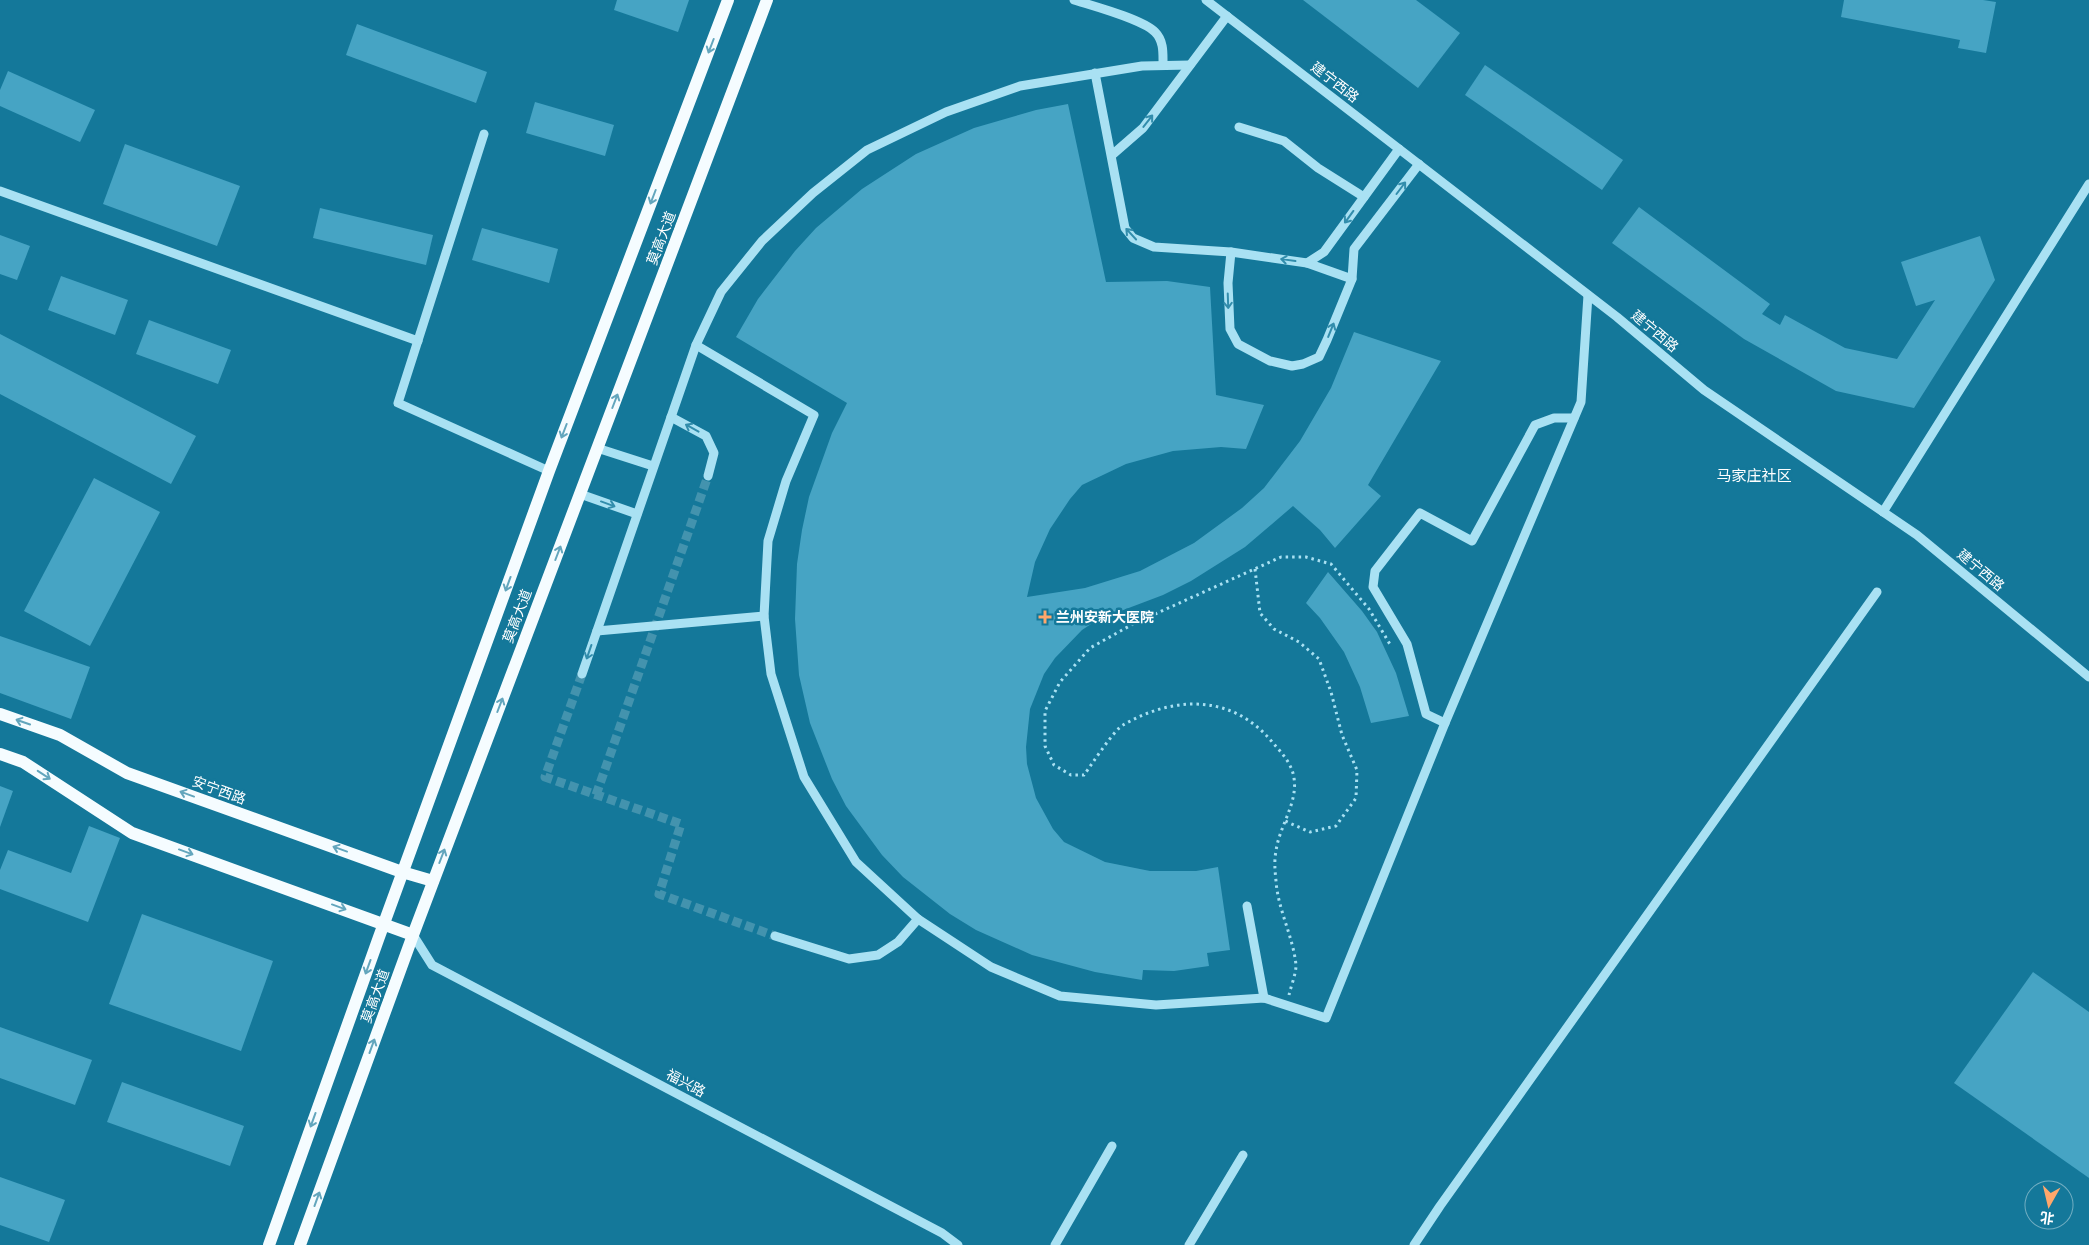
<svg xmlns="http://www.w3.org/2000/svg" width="2089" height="1245" font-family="Inter,'Noto Sans SC',sans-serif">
  <rect width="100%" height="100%" fill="#14789a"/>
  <g fill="#46a4c4">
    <polygon points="617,0 689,0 678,32 614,10"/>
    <polygon points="1303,0 1416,0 1460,33 1418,88"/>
    <polygon points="1844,0 1983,0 1996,2 1986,53 1958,48 1960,40 1841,17"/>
    <polygon points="357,24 487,72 476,103 346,55"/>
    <polygon points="1485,65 1623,160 1602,190 1465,95"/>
    <polygon points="8,71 95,110 80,142 0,106 0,90"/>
    <polygon points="535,102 614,125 605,156 526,133"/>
    <polygon points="1068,104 1106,282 1167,281 1210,287 1216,395 1264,405 1246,449 1221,447 1173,451 1126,464 1082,485 1070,499 1050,529 1035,562 1027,597 1085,588 1140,571 1194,543 1242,508 1264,488 1300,441 1331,388 1354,332 1441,361 1368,485 1381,496 1335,548 1320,530 1293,506 1245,547 1191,581 1163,595 1097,620 1082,630 1055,658 1044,674 1030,709 1026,747 1027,764 1036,798 1053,829 1064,842 1105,862 1150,871 1196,871 1218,867 1230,950 1207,953 1209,966 1174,971 1143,970 1142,980 1095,972 1032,955 976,930 950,914 903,877 882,855 846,806 832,779 810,723 799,675 795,619 797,564 802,530 809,497 832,433 847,403 736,337 758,299 795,251 816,228 862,189 916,154 974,128 1036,110"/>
    <polygon points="125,144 240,186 217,246 103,204"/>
    <polygon points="1639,207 1770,304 1762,314 1780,325 1785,315 1845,348 1897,359 1935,300 1916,306 1901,262 1980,236 1995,280 1914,408 1836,391 1744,339 1612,243"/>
    <polygon points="320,208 433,235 426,265 313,238"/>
    <polygon points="482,228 558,249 549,283 472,260"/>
    <polygon points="0,235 30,246 17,280 0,274"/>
    <polygon points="61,276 128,300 115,335 48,310"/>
    <polygon points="149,320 231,350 218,384 136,354"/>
    <polygon points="0,334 196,436 171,484 0,394"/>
    <polygon points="94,478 160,512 90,646 24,611"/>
    <polygon points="1328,572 1362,611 1377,632 1396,673 1409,716 1371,723 1360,687 1344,652 1320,618 1306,603"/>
    <polygon points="0,636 90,667 71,719 0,693"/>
    <polygon points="0,786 13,791 0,827"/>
    <polygon points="89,826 120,838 88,922 0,889 0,870 8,850 71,873"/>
    <polygon points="142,914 273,961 241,1051 109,1004"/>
    <polygon points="2033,972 2089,1012 2089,1178 1954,1083"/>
    <polygon points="0,1027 92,1060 75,1105 0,1078"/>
    <polygon points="122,1082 244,1126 230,1166 107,1122"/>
    <polygon points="0,1177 65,1200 49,1242 0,1225"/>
  </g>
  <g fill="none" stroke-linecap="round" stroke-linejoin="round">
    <g stroke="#4393ae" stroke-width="9" stroke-dasharray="9 4.5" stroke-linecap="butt">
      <polyline points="582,674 545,777 681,824 659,894 775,936"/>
      <polyline points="596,795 708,476"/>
    </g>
    <g stroke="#a9e1f3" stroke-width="3" stroke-dasharray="2.5 4" stroke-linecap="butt">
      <polyline points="1255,569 1260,613 1274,629 1299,642 1319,659 1331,692 1342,735 1357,770 1356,798 1336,826 1310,832 1285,821"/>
      <path d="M 1289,995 C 1291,986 1296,974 1296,965 C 1293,936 1278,910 1276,881 C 1275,871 1274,861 1276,851 C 1279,827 1298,803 1294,778 C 1292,764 1282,753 1273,743 C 1233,694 1175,695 1123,725 C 1114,730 1092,764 1084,775 L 1071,775 L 1054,765 L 1045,746 L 1045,711 L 1060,682 L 1090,648 L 1133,624 L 1281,557 L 1306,557 L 1331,564 L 1369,609 L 1391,646"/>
    </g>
    <g stroke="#a9e1f3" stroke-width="9">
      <path d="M 1074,0 C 1093,6 1142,19 1155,32 C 1164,41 1163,53 1163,65"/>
      <polyline points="1206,0 1617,317 1704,390 1917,535 2089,677"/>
      <polyline points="1095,73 1125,228 1133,238 1154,247 1231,252 1307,263 1352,279"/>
      <polyline points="1239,127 1284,141 1318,168 1364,197"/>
      <polyline points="484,134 398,403 549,471"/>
      <polyline points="1112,155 1143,128 1227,16"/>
      <polyline points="0,191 418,341"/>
      <polyline points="1231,252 1228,283 1230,329 1238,344 1270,361 1292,366 1303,364 1319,357 1327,340 1352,279 1354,249 1419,164"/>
      <polyline points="1307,263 1324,252 1399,149"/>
      <polyline points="696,345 814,415 786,481 768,541 764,616 771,674 804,777 856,862 918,919 991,967 1060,996 1156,1005 1264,998 1326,1018 1445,723 1581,402 1588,295"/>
      <polyline points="671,417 706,436 714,453 708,476"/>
      <polyline points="597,448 653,466"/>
      <polyline points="580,494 637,514"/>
      <polyline points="1883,512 2089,184"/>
      <polyline points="597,631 764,616"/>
      <polyline points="582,674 696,345 721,292 762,241 813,193 867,150 946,112 1020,86 1142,66 1190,65"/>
      <polyline points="1445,723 1426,714 1407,644 1373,587 1375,571 1420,513 1472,541 1535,425 1554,418 1574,418"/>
      <polyline points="1247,906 1264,998"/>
      <polyline points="413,935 432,965 942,1233 958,1245"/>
      <polyline points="775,936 849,959 878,955 898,942 918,919"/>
      <polyline points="1055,1245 1112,1146"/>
      <polyline points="1189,1245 1243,1155"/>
      <polyline points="1414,1245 1440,1206 1877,592"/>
    </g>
    <g stroke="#f5fcff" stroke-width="12">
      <polyline points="0,714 60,735 127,773 402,872 433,881"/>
      <polyline points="0,754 23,762 132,833 413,935"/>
      <polyline points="269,1245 379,937 549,471 728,0"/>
      <polyline points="300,1245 413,935 767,0"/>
    </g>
  </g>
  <defs><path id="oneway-shaft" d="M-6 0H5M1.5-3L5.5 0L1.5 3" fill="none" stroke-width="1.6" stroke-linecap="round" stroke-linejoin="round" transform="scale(1.25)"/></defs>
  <g stroke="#63a6bd">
    <use href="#oneway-shaft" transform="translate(711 46) rotate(111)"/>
    <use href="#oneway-shaft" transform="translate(653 197) rotate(111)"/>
    <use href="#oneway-shaft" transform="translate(615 401) rotate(-69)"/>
    <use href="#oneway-shaft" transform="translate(564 431) rotate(111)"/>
    <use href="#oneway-shaft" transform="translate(558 553) rotate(-69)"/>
    <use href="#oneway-shaft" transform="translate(508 584) rotate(110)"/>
    <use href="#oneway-shaft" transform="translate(500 705) rotate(-69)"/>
    <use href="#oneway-shaft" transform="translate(23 722) rotate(-161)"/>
    <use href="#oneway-shaft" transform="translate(44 775) rotate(33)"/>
    <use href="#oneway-shaft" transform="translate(187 794) rotate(-160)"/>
    <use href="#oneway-shaft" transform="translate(340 849) rotate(-160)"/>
    <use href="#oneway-shaft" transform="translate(186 852) rotate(20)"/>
    <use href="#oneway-shaft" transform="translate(442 856) rotate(-69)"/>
    <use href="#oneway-shaft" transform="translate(339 907) rotate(20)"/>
    <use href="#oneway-shaft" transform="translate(368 967) rotate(110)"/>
    <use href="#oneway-shaft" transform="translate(372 1046) rotate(-70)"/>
    <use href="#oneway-shaft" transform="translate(313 1120) rotate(110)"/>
    <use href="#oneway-shaft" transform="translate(317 1199) rotate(-70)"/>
  </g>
  <g stroke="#328dac">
    <use href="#oneway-shaft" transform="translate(1148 121) rotate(-52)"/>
    <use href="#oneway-shaft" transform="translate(1401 188) rotate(-53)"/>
    <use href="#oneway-shaft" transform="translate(1349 217) rotate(126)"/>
    <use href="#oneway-shaft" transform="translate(1131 234) rotate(-133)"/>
    <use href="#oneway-shaft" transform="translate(1288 260) rotate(-172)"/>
    <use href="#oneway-shaft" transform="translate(1228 301) rotate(88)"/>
    <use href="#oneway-shaft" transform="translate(1331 330) rotate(-68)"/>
    <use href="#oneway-shaft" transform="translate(692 428) rotate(-151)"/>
    <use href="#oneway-shaft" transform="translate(608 504) rotate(20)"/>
    <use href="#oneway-shaft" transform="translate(589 652) rotate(109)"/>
  </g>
  <path fill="#ffa76b" stroke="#14789a" stroke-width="2" d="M1042.5 609.5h5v5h5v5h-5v5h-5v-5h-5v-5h5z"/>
  <g text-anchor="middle" stroke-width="5" stroke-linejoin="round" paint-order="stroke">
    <g font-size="14" fill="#fff" stroke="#14789a">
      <text transform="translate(1335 82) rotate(38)" y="5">建宁西路</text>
      <text transform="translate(661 238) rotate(-69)" y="5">莫高大道</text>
      <text transform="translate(1655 331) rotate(40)" y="5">建宁西路</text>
      <text transform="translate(1981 570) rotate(40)" y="5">建宁西路</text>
      <text transform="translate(517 616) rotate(-69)" y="5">莫高大道</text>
      <text transform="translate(219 790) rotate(20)" y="5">安宁西路</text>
      <text transform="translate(375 996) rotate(-70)" y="5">莫高大道</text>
      <text transform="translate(686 1083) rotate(28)" y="5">福兴路</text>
    </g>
    <g font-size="14" font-weight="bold" fill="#fff" stroke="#14789a" text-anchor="start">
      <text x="1056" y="622">兰州安新大医院</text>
    </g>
    <g font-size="15" fill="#fff" stroke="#14789a">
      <text x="1754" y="481">马家庄社区</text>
    </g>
  </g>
  <g transform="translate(2049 1205) rotate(188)"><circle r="24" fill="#14789a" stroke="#72aec2"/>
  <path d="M0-4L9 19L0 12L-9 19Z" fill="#ffa76b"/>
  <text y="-8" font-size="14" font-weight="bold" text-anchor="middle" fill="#ffffff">北</text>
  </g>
</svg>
